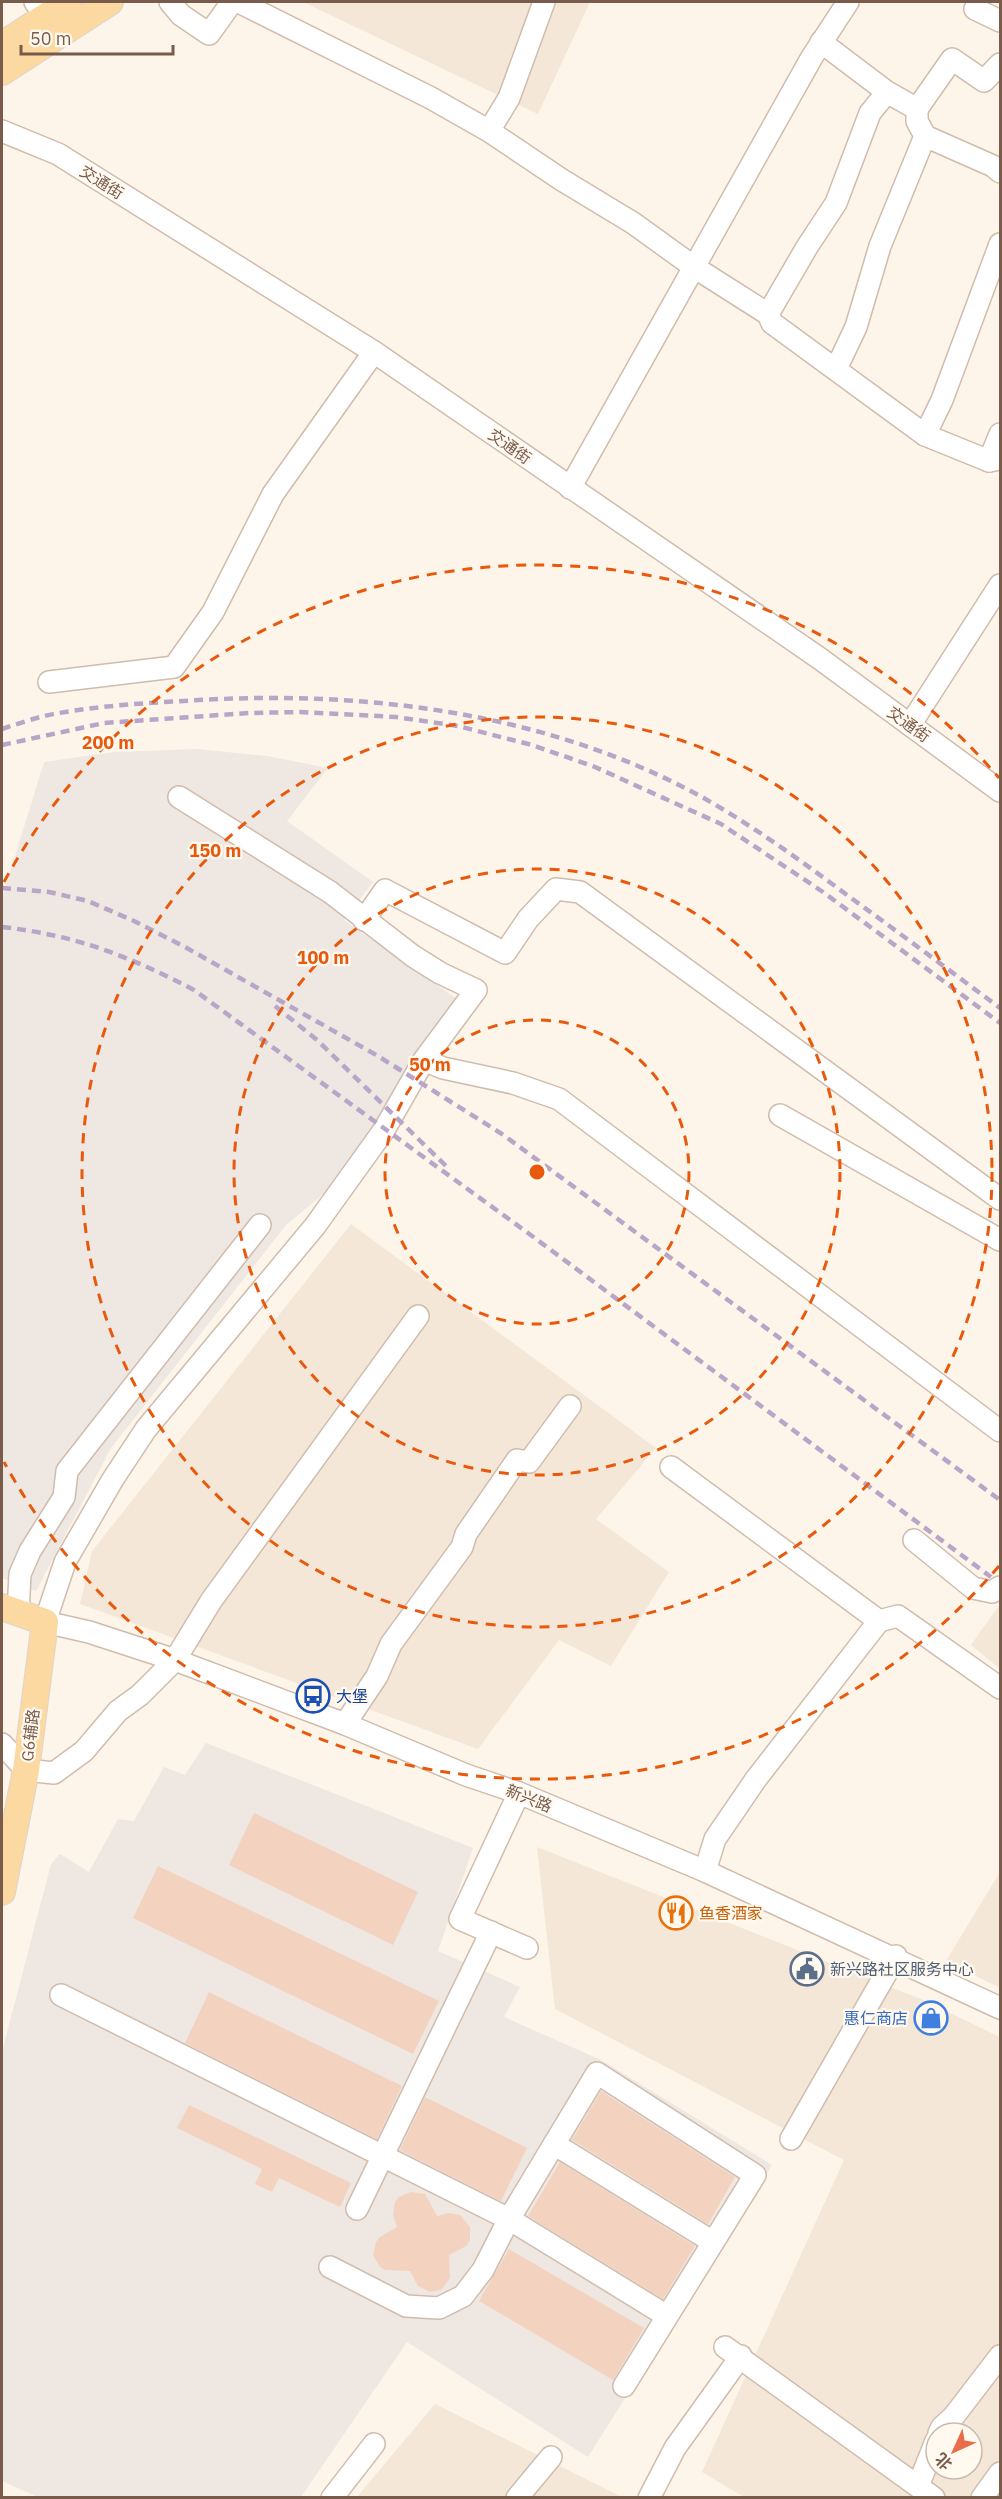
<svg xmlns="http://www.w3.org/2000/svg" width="1002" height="2499" font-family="'IBM Plex Sans','Noto Sans SC',sans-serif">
  <rect width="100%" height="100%" fill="#fdf5e9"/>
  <g fill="#f5e7d7" fill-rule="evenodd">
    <polygon points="303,2 590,2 538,114"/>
    <polygon points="351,1224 656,1448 596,1519 669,1572 611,1666 559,1640 478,1749 80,1604 92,1551"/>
    <polygon points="1000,1604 1000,1669 971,1645"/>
    <path d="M 537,1847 L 921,1999 L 1000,2037 L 1000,2497 L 744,2497 L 702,2472 L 844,2160 L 555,2009 ZM 936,2433 L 972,2433 L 972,2469 L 936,2469 Z"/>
    <polygon points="1000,1872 1000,1988 946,1961"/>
    <polygon points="435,2404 622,2497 356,2498"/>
  </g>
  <g fill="#eee7e2">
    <polygon points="197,749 267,756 328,768 287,821 373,882 344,920 461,1002 331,1188 286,1225 111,1448 36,1591 2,1578 2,899 44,762 114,752"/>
    <polygon points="206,1743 473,1848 438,1951 520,1987 504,2017 601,2060 772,2165 588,2457 407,2342 301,2497 38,2497 2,2481 2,2052 51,1864 60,1854 89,1872 118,1819 134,1821 164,1767 185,1775"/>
  </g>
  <g fill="#f3d3bf">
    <polygon points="254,1813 418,1892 393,1945 229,1865"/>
    <polygon points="158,1866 439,2001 413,2054 133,1918"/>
    <polygon points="209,1992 402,2086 377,2139 185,2043"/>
    <polygon points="601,2091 735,2177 708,2224 572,2140"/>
    <polygon points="425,2097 527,2148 501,2201 400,2150"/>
    <polygon points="189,2105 351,2183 340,2207 279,2178 272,2192 255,2184 262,2169 177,2128"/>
    <polygon points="560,2162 695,2246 663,2299 528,2216"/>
    <polygon points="411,2192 425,2194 437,2216 449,2213 460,2215 470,2227 470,2240 466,2246 449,2255 450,2278 442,2289 436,2291 430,2292 418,2286 410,2271 385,2270 380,2267 373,2255 376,2242 380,2237 397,2227 393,2215 395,2202 399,2197"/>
    <polygon points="509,2249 644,2328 613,2380 479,2301"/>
  </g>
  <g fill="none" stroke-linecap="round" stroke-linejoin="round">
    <defs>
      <g id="minor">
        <polyline points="35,2 46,16"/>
        <polyline points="170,2 181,15 209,34 232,2"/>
        <polyline points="239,2 431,98 489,131 562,180 633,223 694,267 768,314 772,323 925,435 989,461 1000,459"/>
        <polyline points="975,9 1000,21"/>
        <polyline points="821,42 887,92 917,109 917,121 925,136 993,166 1000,172"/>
        <polyline points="917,109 952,59 984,81 1000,64"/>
        <polyline points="2,131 58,154 374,352 819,658 1000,791"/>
        <polyline points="489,131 509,98 544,2"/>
        <polyline points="768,314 807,247 836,203 870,113 887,92"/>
        <polyline points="836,369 856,327 880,246 925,136"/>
        <polyline points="925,435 942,400 1000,244"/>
        <polyline points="989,461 1000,434"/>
        <polyline points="570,488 812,57 848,2"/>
        <polyline points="49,682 174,667 213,612 273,494 374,352"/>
        <polyline points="910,725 1000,585"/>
        <polyline points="179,797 330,892 413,956 440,973 476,990 424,1060 384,1130 315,1226 146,1429 113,1479 65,1562 45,1622 89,1632 175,1660 345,1724 466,1775 519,1793 705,1871 1000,2008"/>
        <polyline points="364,920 385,890 505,953 528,919 556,889 580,892 1000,1199"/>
        <polyline points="424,1060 443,1068 513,1083 559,1099 1000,1431"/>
        <polyline points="780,1115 1000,1240"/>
        <polyline points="671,1467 879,1621 898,1616 1000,1688"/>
        <polyline points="914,1540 973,1588 992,1592 1000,1587"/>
        <polyline points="18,1613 20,1574 30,1551 64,1497 67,1471 260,1225"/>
        <polyline points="345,1724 377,1676 391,1644 462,1547 466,1534 517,1460 529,1462 570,1406"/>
        <polyline points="2,1744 26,1770 54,1773 84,1751 118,1711 140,1695 175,1660 211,1601 418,1316"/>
        <polyline points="519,1793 460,1919 527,1948"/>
        <polyline points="705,1871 715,1839 756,1779 879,1621"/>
        <polyline points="61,1995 509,2219 667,2316"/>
        <polyline points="791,2139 896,1956"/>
        <polyline points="554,2144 713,2242"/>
        <polyline points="357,2209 491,1932"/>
        <polyline points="330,2267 406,2306 439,2308 463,2296 483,2270 509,2219 597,2073 755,2175 624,2386"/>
        <polyline points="725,2347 934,2498"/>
        <polyline points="939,2433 942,2427 954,2416 1000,2356"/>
        <polyline points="918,2486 936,2441"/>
        <polyline points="332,2498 374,2444"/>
        <polyline points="517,2498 551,2457"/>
        <polyline points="649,2498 675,2448 741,2356"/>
        <polyline points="982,2498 1000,2473"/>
      </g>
      <g id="major">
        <polyline points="2,45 68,2"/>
        <polyline points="2,72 110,2"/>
        <polyline points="2,1607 45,1622 26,1770 2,1892"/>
      </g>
    </defs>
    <use href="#minor" stroke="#d0bcad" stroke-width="24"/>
    <use href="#major" stroke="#dcd4d0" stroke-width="28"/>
    <use href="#minor" stroke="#fff" stroke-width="21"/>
    <use href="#major" stroke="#fcd9a0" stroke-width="26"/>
    <g stroke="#b8a5c8" stroke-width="4.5" stroke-dasharray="9 6" stroke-linecap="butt">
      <path d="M 2,729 C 20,723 40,716 59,713 C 101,706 142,703 184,701 C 360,689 545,711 702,797 C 753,826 800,860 847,895 C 898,932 949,970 1000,1008"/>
      <polyline points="2,745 104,723 249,713 300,712 396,717 458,726 532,745 595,767 721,824 823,892 1000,1023"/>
      <polyline points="2,888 49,892 88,901 134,921 185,947 378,1056 502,1134 1000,1500"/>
      <path d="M 2,927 C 75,935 129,956 194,990 L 528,1233 L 991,1577"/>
      <polyline points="275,1006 317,1040 446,1166"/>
    </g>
  </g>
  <g fill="none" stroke="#e8590c" stroke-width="3" stroke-dasharray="10 8">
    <circle cx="537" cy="1172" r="152"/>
    <circle cx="537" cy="1172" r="303"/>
    <circle cx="537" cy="1172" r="455"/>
    <path d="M999 1566A607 607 0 0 1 4 1462M4 882A607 607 0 0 1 999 778"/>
  </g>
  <defs>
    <symbol id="bus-ring" viewBox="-11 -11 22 22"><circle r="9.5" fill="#fff9f0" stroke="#1a4fb4" stroke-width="1.5"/><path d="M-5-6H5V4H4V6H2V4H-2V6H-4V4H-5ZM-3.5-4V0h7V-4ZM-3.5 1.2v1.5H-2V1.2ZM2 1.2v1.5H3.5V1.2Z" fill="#1a4fb4"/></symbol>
    <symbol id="restaurant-ring" viewBox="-11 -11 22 22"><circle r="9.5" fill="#fff9f0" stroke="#e8710a" stroke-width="1.5"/><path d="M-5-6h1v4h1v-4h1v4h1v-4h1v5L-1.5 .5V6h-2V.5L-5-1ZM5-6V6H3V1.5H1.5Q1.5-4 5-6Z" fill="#e8710a"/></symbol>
    <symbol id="civic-ring" viewBox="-11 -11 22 22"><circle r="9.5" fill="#fff9f0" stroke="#5c6f8a" stroke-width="1.5"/><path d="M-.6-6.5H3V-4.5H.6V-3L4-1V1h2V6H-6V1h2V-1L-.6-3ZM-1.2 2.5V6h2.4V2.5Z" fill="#5c6f8a"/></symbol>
    <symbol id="shop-ring" viewBox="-11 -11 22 22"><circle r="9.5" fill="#fff9f0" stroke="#3f7fe0" stroke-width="1.5"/><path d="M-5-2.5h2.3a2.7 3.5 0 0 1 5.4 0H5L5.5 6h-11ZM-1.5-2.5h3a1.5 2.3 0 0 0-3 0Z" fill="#3f7fe0"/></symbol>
  </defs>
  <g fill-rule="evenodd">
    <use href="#bus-ring" x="294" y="1677" width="38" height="38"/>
    <use href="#restaurant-ring" x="657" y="1894" width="38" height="38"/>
    <use href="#civic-ring" x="788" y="1950" width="38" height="38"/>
    <use href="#shop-ring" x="912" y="1999" width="38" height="38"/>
  </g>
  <g text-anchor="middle" stroke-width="4.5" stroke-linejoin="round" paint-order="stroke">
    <g font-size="16" fill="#795b4b" stroke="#fff9f0">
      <text transform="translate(102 182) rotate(32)" y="6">交通街</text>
      <text transform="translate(510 446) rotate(35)" y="6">交通街</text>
      <text transform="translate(909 724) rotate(36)" y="6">交通街</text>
      <text transform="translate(30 1735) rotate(-83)" y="6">G6辅路</text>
      <text transform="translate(529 1798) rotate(22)" y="6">新兴路</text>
    </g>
    <g font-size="16" fill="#164399" stroke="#fff9f0" text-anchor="start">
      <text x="336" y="1702">大堡</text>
    </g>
    <g font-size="16" fill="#c56008" stroke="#fff9f0" text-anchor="start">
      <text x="699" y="1919">鱼香酒家</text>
    </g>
    <g font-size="16" fill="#4e5e75" stroke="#fff9f0" text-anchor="start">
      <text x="830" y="1975">新兴路社区服务中心</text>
    </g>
    <g font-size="16" fill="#366cbe" stroke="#fff9f0" text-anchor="end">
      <text x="908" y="2024">惠仁商店</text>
    </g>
  </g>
  <circle cx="537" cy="1172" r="9" fill="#e8590c" stroke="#fff9f0" stroke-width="3"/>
  <g font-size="18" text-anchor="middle" font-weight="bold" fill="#e8590c" stroke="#fff9f0" stroke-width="4.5" stroke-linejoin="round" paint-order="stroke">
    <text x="108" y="749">200 m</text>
    <text x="215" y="857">150 m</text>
    <text x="323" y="964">100 m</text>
    <text x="430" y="1071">50 m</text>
  </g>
  <rect width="1002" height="2499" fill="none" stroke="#795b4b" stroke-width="6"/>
  <g transform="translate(954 2451) rotate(225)"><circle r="28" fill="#fff9f0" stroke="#c9baae" stroke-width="1.5"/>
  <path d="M0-4.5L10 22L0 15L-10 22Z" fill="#e96c4b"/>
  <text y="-9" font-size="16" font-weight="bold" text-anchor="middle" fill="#795b4b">北</text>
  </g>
  <path d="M21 45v9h152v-9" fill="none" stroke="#795b4b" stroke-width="3"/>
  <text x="30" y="45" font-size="18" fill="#795b4b" stroke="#fff9f0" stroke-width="4.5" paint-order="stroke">50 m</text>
</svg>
